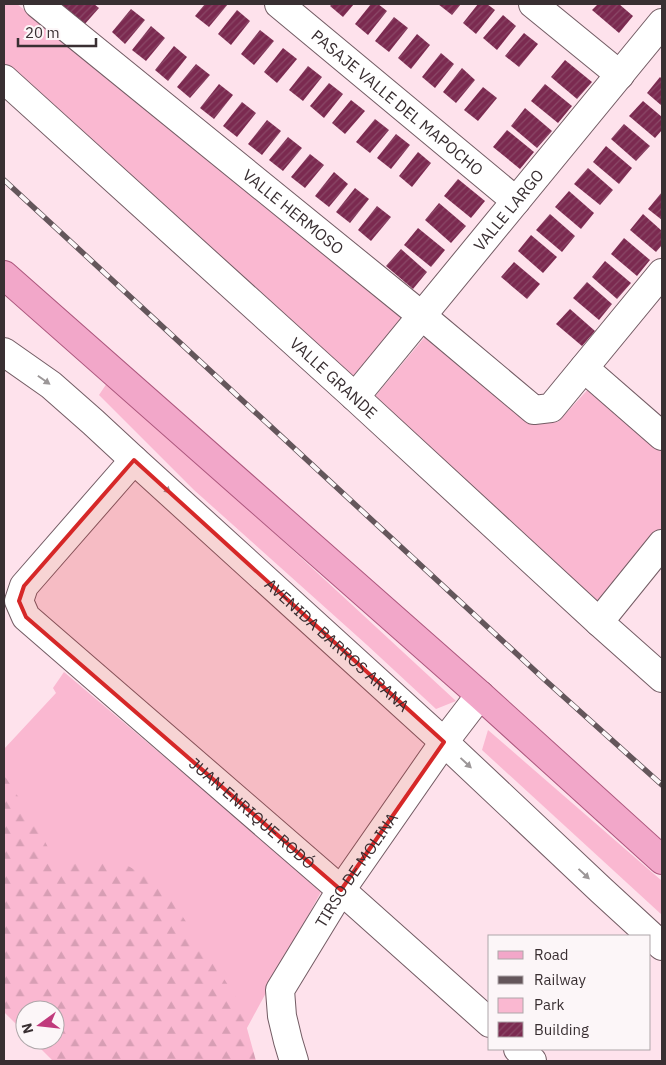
<svg xmlns="http://www.w3.org/2000/svg" width="666" height="1065" font-family="'IBM Plex Sans',sans-serif">
  <defs>
    <pattern id="forest-firs" width="22" height="20" patternUnits="userSpaceOnUse" patternTransform="scale(1.25)"><rect width="22" height="20" fill="#fab8d1"/><path d="M5 1l3.5 6h-7zM16 11l3.5 6h-7z" fill="#d79eb4"/></pattern>
    <pattern id="building-hatch" width="6" height="6" patternUnits="userSpaceOnUse" patternTransform="scale(1.25)"><rect width="6" height="6" fill="#7b2a50"/><path d="M-1 1l2-2M0 6l6-6M5 7l2-2" fill="none" stroke="#8a4867"/></pattern>
  </defs>
  <rect width="100%" height="100%" fill="#fee2ec"/>
  <g fill="#fab8d1">
    <polygon points="4,4 17,4 417,322 360,391 4,69"/>
    <polygon points="429,332 531,418 558,422 592,385 662,444 662,545 604,614 371,401"/>
    <polygon points="109,380 456,701 436,709 367,645 194,490 99,395"/>
    <polygon points="64,672 322,890 229,1061 4,850 4,749 56,693 53,688"/>
    <polygon points="488,730 662,881 662,915 482,750"/>
  </g>
  <polygon fill="url(#forest-firs)" points="4,775 32,818 55,860 120,861 163,887 240,1003 256,1061 53,1061 32,1040 55,1040 55,1010 25,1010 25,1033 4,1012"/>
  <g fill="url(#building-hatch)">
    <polygon points="60,4 94,4 99,8 84,25"/>
    <polygon points="205,4 228,4 209,27 195,16"/>
    <polygon points="332,4 354,4 343,17 330,6"/>
    <polygon points="371,4 378,4 387,11 368,35 355,24"/>
    <polygon points="438,4 461,4 452,15"/>
    <polygon points="478,4 487,4 495,10 476,34 463,23"/>
    <polygon points="598,4 619,4 633,16 619,33 592,10"/>
    <polygon points="131,9 145,20 125,44 112,32"/>
    <polygon points="237,10 250,21 231,45 218,34"/>
    <polygon points="503,15 516,26 497,50 483,38"/>
    <polygon points="394,17 408,28 389,52 375,41"/>
    <polygon points="151,26 165,38 146,61 132,50"/>
    <polygon points="260,30 274,41 254,65 241,54"/>
    <polygon points="524,33 538,44 519,67 505,56"/>
    <polygon points="417,34 430,45 411,69 398,58"/>
    <polygon points="174,46 187,57 168,81 155,70"/>
    <polygon points="283,48 297,59 277,83 264,72"/>
    <polygon points="441,53 454,64 435,88 422,77"/>
    <polygon points="565,60 592,82 577,99 551,77"/>
    <polygon points="196,64 210,75 190,98 177,87"/>
    <polygon points="308,66 322,77 303,101 289,90"/>
    <polygon points="462,68 475,80 456,103 443,92"/>
    <polygon points="660,77 662,79 662,106 647,93"/>
    <polygon points="329,83 343,94 324,118 310,106"/>
    <polygon points="219,84 233,95 214,119 200,108"/>
    <polygon points="545,84 572,106 558,123 531,101"/>
    <polygon points="483,87 497,98 478,121 464,110"/>
    <polygon points="351,100 365,111 345,134 332,123"/>
    <polygon points="643,101 662,117 662,130 655,138 629,116"/>
    <polygon points="242,102 256,113 237,137 223,126"/>
    <polygon points="525,108 552,131 537,148 511,126"/>
    <polygon points="375,119 389,130 370,153 356,142"/>
    <polygon points="267,120 281,131 262,155 248,144"/>
    <polygon points="624,124 650,146 636,161 611,139"/>
    <polygon points="507,130 534,152 520,169 493,147"/>
    <polygon points="396,134 410,145 391,169 377,158"/>
    <polygon points="288,137 302,148 283,171 269,160"/>
    <polygon points="606,146 632,168 619,184 593,162"/>
    <polygon points="418,152 431,163 412,187 399,176"/>
    <polygon points="310,154 324,165 305,188 291,177"/>
    <polygon points="588,168 613,190 600,205 574,184"/>
    <polygon points="334,172 348,184 329,207 315,196"/>
    <polygon points="458,179 485,201 471,218 444,196"/>
    <polygon points="355,188 369,199 350,223 336,212"/>
    <polygon points="569,191 594,213 581,229 555,207"/>
    <polygon points="662,192 662,220 648,209"/>
    <polygon points="439,203 466,226 451,243 425,220"/>
    <polygon points="377,206 391,217 371,241 358,230"/>
    <polygon points="550,214 575,236 562,252 536,230"/>
    <polygon points="643,214 662,231 662,245 656,252 630,230"/>
    <polygon points="418,228 445,250 431,267 404,245"/>
    <polygon points="531,235 557,257 543,273 518,251"/>
    <polygon points="624,238 650,260 637,276 611,254"/>
    <polygon points="401,249 427,272 413,289 386,266"/>
    <polygon points="605,261 631,283 617,299 592,277"/>
    <polygon points="514,262 540,284 527,299 501,277"/>
    <polygon points="587,282 612,304 599,320 573,298"/>
    <polygon points="570,309 595,331 582,346 556,324"/>
  </g>
  <g fill="none" stroke-linecap="round" stroke-linejoin="round">
    <defs>
      <g id="minor">
        <path id="s1" d="M 38,4 L 422,316 L 534,410 L 551,408 L 662,273"/>
        <path id="s2" d="M 279,4 L 516,201"/>
        <polyline points="533,4 620,75"/>
        <path id="s3" d="M 4,79 L 355,397 L 599,622 L 662,678"/>
        <path id="s4" d="M 4,352 L 51,385 L 93,422 L 134,460 L 444,742 L 601,890 L 662,946"/>
        <polyline points="584,368 662,436"/>
        <path id="s5" d="M 355,397 L 662,23"/>
        <path id="s6" d="M 134,460 L 24,586 L 19,601 L 26,617 L 341,890 L 490,1023"/>
        <polyline points="599,622 662,544"/>
        <polyline points="518,1049 532,1061"/>
        <path id="s7" d="M 294,1061 L 288,1041 L 282,1016 L 280,990 L 341,890 L 444,742 L 480,695"/>
      </g>
      <polyline id="major" points="4,275 480,695 662,860"/>
    </defs>
    <use href="#minor" stroke="#735c64" stroke-width="30"/>
    <use href="#major" stroke="#ac577d" stroke-width="30"/>
    <use href="#minor" stroke="#fff" stroke-width="28"/>
    <use href="#major" stroke="#f2a7c9" stroke-width="28"/>
    <defs>
      <polyline id="rail" points="4,180 545,680 662,785"/>
    </defs>
    <use href="#rail" stroke="#64565b" stroke-width="5.5"/>
    <use href="#rail" stroke="#fcf6f8" stroke-width="4" stroke-dasharray="11" stroke-linecap="butt"/>
  </g>
  <defs><path id="oneway-solid" d="M-6-.8H1V-3.2L6.5 0L1 3.2V.8H-6Z" transform="scale(1.25)"/></defs>
  <g fill="#9c9798">
    <use href="#oneway-solid" transform="translate(44 380) rotate(35)"/>
    <use href="#oneway-solid" transform="translate(165 488) rotate(42)"/>
    <use href="#oneway-solid" transform="translate(466 763) rotate(43)"/>
    <use href="#oneway-solid" transform="translate(584 874) rotate(43)"/>
  </g>
  <path fill="#d62828" fill-opacity="0.2" stroke="#d62828" stroke-width="4" stroke-linejoin="round" d="M 134,460 L 444,742 L 341,890 L 26,617 L 19,601 L 24,586 Z"/>
  <g text-anchor="middle" stroke-width="5" stroke-linejoin="round" paint-order="stroke">
    <g font-size="16" fill="#392f32" stroke="#fcf6f8">
      <text dy="6" stroke="none"><textPath href="#s2" startOffset="154">PASAJE VALLE DEL MAPOCHO</textPath></text>
      <text dy="6" stroke="none"><textPath href="#s5" startOffset="242">VALLE LARGO</textPath></text>
      <text dy="6" stroke="none"><textPath href="#s1" startOffset="329">VALLE HERMOSO</textPath></text>
      <text dy="6" stroke="none"><textPath href="#s3" startOffset="445">VALLE GRANDE</textPath></text>
      <text dy="6" stroke="none"><textPath href="#s4" startOffset="444">AVENIDA BARROS ARANA</textPath></text>
      <text dy="6" stroke="none"><textPath href="#s6" startOffset="500">JUAN ENRIQUE RODÓ</textPath></text>
      <text dy="6" stroke="none"><textPath href="#s7" startOffset="215">TIRSO DE MOLINA</textPath></text>
    </g>
  </g>
  <rect width="666" height="1065" fill="none" stroke="#392f32" stroke-width="10"/>
  <rect x="488" y="935" width="162" height="115" fill="#fcf6f8" stroke="#aea6a9"/>
  <rect x="498" y="951" width="25" height="8" fill="#f2a7c9" stroke="#aea6a9"/>
  <text x="534" y="960" font-size="15" fill="#392f32">Road</text>
  <rect x="498" y="976" width="25" height="8" fill="#64565b" stroke="#aea6a9"/>
  <text x="534" y="985" font-size="15" fill="#392f32">Railway</text>
  <rect x="498" y="998" width="25" height="15" fill="#fab8d1" stroke="#aea6a9"/>
  <text x="534" y="1010" font-size="15" fill="#392f32">Park</text>
  <rect x="498" y="1022" width="25" height="15" fill="url(#building-hatch)" stroke="#aea6a9"/>
  <text x="534" y="1035" font-size="15" fill="#392f32">Building</text>
  <g transform="translate(40 1025) rotate(255)"><circle r="24" fill="#fcf6f8" stroke="#aea6a9"/>
  <path d="M0-4L9 19L0 12L-9 19Z" fill="#c03a7c"/>
  <text y="-8" font-size="14" font-weight="bold" text-anchor="middle" fill="#392f32">N</text>
  </g>
  <path d="M18 38v8h78v-8" fill="none" stroke="#392f32" stroke-width="2.5"/>
  <text x="25" y="38" font-size="15" fill="#392f32" stroke="#fcf6f8" stroke-width="4" paint-order="stroke">20 m</text>
</svg>
